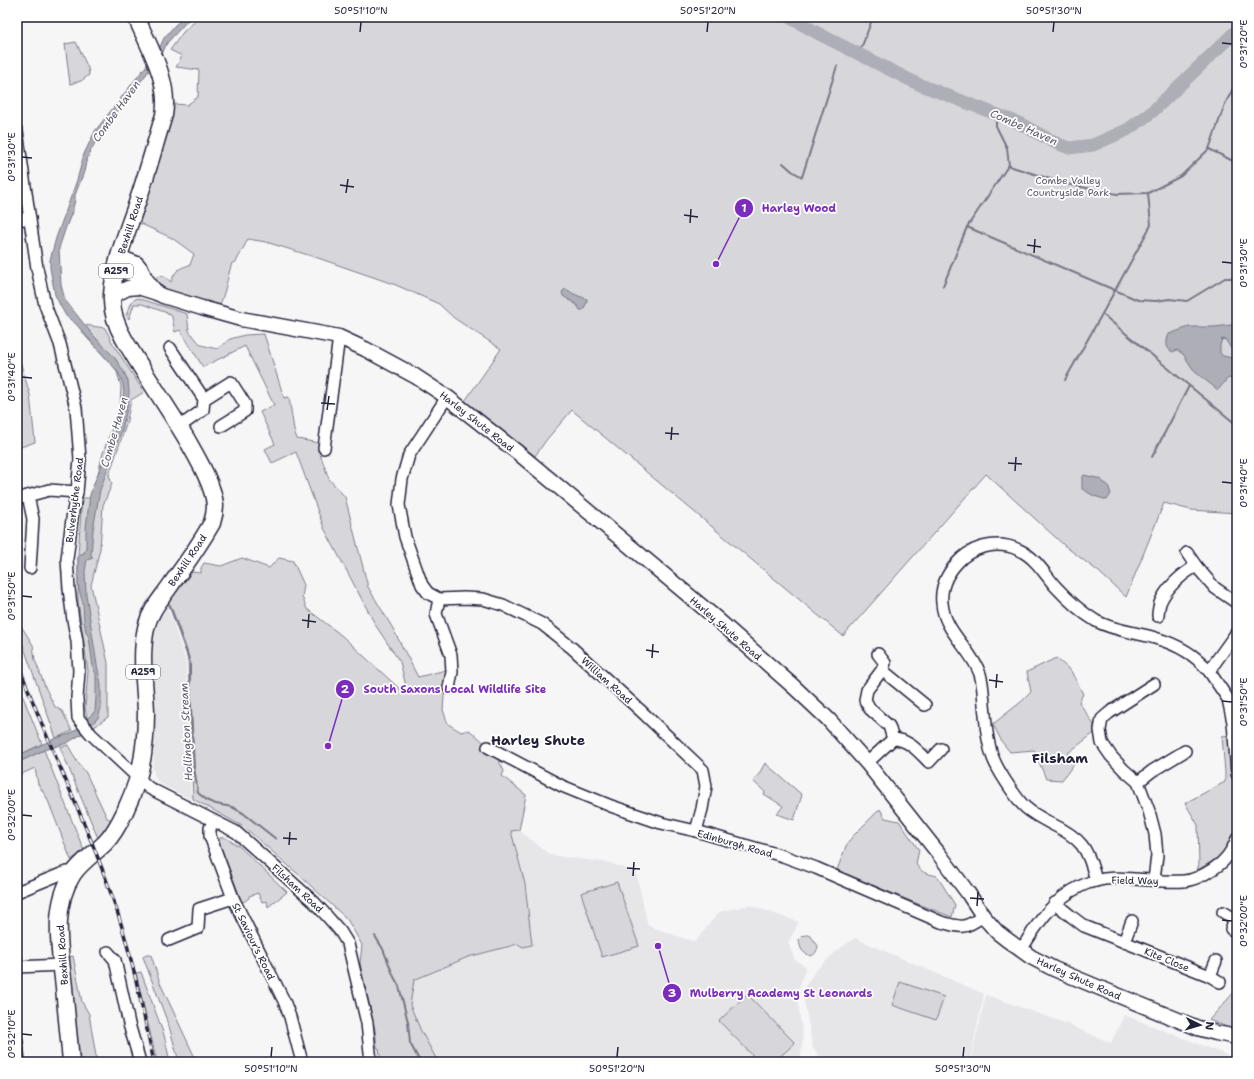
<svg xmlns="http://www.w3.org/2000/svg" width="1254" height="1079" font-family="'Shantell Sans',sans-serif">
  <rect width="100%" height="100%" fill="#f6f6f7"/>
  <filter id="ink" filterUnits="userSpaceOnUse"><feTurbulence type="fractalNoise" baseFrequency=".025" numOctaves="2"/><feDisplacementMap in="SourceGraphic" scale="8" xChannelSelector="R" yChannelSelector="G"/><feConvolveMatrix kernelMatrix="1 2 1 2 8 2 1 2 1" color-interpolation-filters="sRGB"/></filter>
  <g filter="url(#ink)">
    <g fill="#e6e6e9">
      <polygon points="167,606 186,661 191,799 166,787 156,780 153,769 155,723 153,683 153,638 159,619"/>
      <polygon points="519,830 550,855 610,863 636,872 648,926 695,942 719,912 749,905 799,922 788,943 795,960 806,967 797,994 803,1040 800,1062 438,1062 421,1031 410,1005 413,980 468,957 518,944 525,884 511,831"/>
      <polygon points="855,938 984,994 970,1060 966,1062 824,1062 813,1048 804,1001 805,986 815,971 839,949"/>
      <polygon points="986,995 1065,1023 1111,1043 1124,1015 1237,1059 1237,1062 970,1062"/>
    </g>
    <g fill="#d7d7db" stroke="#7c7c8b">
      <path d="M 200,17 L 1237,17 L 1237,513 L 1191,510 L 1164,503 L 1126,597 L 1099,572 L 1065,546 L 986,474 L 843,636 L 572,410 L 547,439 L 535,456 L 465,401 L 501,349 L 454,318 L 439,304 L 396,285 L 318,258 L 266,242 L 248,239 L 236,262 L 232,263 C 227,278 225,295 218,309 L 178,300 L 153,281 C 159,272 165,277 171,282 C 175,271 178,268 190,265 L 194,254 L 172,238 L 139,223 L 174,104 L 187,105 L 198,97 L 199,70 L 176,67 L 182,56 L 170,50 L 184,31 Z"/>
      <polygon points="76,42 88,68 89,75 81,81 70,84 65,44"/>
      <path d="M 138,298 L 187,314 L 189,331 L 201,345 L 217,349 L 230,339 L 245,335 L 264,334 L 284,398 L 289,397 L 294,430 L 297,439 L 319,443 L 319,451 L 329,479 L 345,497 L 368,587 L 392,627 L 418,677 L 446,670 L 443,710 L 448,724 L 461,732 L 469,730 C 485,742 496,753 504,771 L 502,776 L 526,795 L 519,830 L 511,831 L 525,884 L 532,945 L 523,947 L 518,944 L 468,957 L 414,980 L 410,1005 L 421,1031 L 438,1062 L 381,1062 L 379,1049 L 377,1047 L 375,1030 L 360,963 L 362,945 L 347,919 L 298,874 L 244,827 L 193,799 L 188,659 L 168,603 L 192,572 L 201,573 L 201,568 L 204,563 L 221,566 L 242,558 L 269,568 L 279,558 L 293,561 L 304,585 L 302,597 L 307,609 L 341,635 L 403,692 L 407,690 L 400,662 L 376,626 L 324,528 L 296,452 L 272,463 L 265,449 L 275,444 L 260,412 L 274,405 L 245,346 L 203,367 L 180,330 L 175,332 L 172,317 L 170,314 L 142,304 L 134,304 L 129,319 L 126,315 L 133,300 Z"/>
      <polygon points="77,324 105,328 113,344 144,392 131,400 126,425 109,475 112,484 103,505 100,549 91,585 108,663 108,717 94,727 87,718 85,707 88,671 78,601 78,555 82,498 92,498 103,453 120,406 121,386 116,369 86,337"/>
      <polygon points="17,350 30,395 35,442 18,448 17,446"/>
      <polygon points="17,617 18,621 33,645 35,660 46,689 55,707 62,711 72,731 56,738 17,628"/>
      <polygon points="1056,658 1071,671 1083,694 1079,702 1094,725 1094,733 1068,753 1074,764 1062,780 1046,779 1034,750 1010,752 1002,742 993,724 1021,702 1031,692 1027,672"/>
      <polygon points="17,682 42,744 17,756"/>
      <path d="M 1232,735 C 1235,764 1245,826 1228,850 C 1224,855 1204,866 1197,870 L 1199,864 L 1198,825 L 1185,803 L 1225,782 L 1225,772 L 1222,736 Z"/>
      <polygon points="68,745 76,760 86,773 107,818 116,822 100,843 60,747"/>
      <polygon points="44,750 84,851 71,860 47,798 38,784 35,768 17,776 17,763"/>
      <polygon points="765,763 802,795 794,820 777,814 783,806 764,794 765,792 753,781 759,774"/>
      <path d="M 880,809 L 885,818 L 899,821 L 919,850 L 916,864 C 922,874 926,873 937,876 L 955,905 L 952,917 L 913,902 L 837,870 L 846,846 L 852,837 Z"/>
      <polygon points="224,837 240,847 287,892 268,907 267,901 262,902 258,893 249,896 249,898 245,901 242,902 219,842 220,838"/>
      <polygon points="617,882 639,946 602,957 581,893"/>
      <path d="M 806,935 L 810,935 L 818,946 C 817,951 816,954 811,956 C 802,953 800,949 799,939 L 802,936 Z"/>
      <polygon points="146,955 151,955 160,983 197,1062 179,1062 169,1026 143,957"/>
      <polygon points="73,956 82,1002 89,1014 97,1062 76,1062 67,958"/>
      <polygon points="141,972 164,1035 170,1062 157,1062 136,973"/>
      <polygon points="900,982 944,997 936,1020 892,1005"/>
      <polygon points="1237,989 1237,1031 1209,1020"/>
      <polygon points="747,994 795,1043 774,1062 759,1062 719,1021"/>
    </g>
    <g fill="#aeaeb7" stroke="#767685">
      <polygon points="184,17 192,17 189,19 167,43 162,54 100,134 91,150 86,162 84,172 75,195 75,200 72,212 66,227 59,248 61,285 65,300 92,334 115,358 124,372 128,381 129,392 128,404 122,430 100,490 93,530 91,555 93,558 87,560 85,571 86,594 97,665 101,684 101,708 98,718 82,734 67,743 44,750 17,763 17,756 56,738 70,734 77,729 95,711 96,697 96,674 93,667 89,637 86,632 84,621 83,604 78,585 78,555 84,553 86,547 86,527 90,495 94,483 112,441 121,407 124,393 123,384 118,372 76,324 66,316 61,307 55,295 50,268 50,260 56,238 77,180 84,154 95,131 146,66 160,47 164,38 175,25"/>
      <path d="M 565,289 C 569,290 570,292 574,294 C 578,296 582,297 587,299 L 587,302 L 583,310 L 580,310 L 577,305 L 563,296 L 562,292 Z"/>
      <path d="M 1231,325 L 1237,325 L 1237,352 C 1231,350 1229,346 1226,340 L 1222,339 L 1220,345 L 1220,353 L 1223,356 L 1237,359 L 1237,380 L 1228,378 L 1218,390 L 1195,372 L 1183,354 L 1177,350 L 1173,352 C 1165,349 1166,341 1169,334 L 1189,327 L 1214,327 Z"/>
      <polygon points="1084,475 1101,479 1103,482 1108,485 1111,494 1107,500 1094,496 1082,489 1082,478"/>
    </g>
    <g fill="none" stroke-linecap="round" stroke-linejoin="round">
      <g stroke="#767685" stroke-width="2">
        <polyline points="859,54 873,17"/>
        <polyline points="996,114 996,126 1007,148 1009,166 1066,184 1117,194 1148,193 1181,176 1209,149 1225,104 1237,81"/>
        <polyline points="1209,149 1237,163"/>
        <polyline points="783,163 792,171 802,177 837,66"/>
        <polyline points="1148,193 1151,225 1102,314 1237,425"/>
        <polyline points="967,227 1138,300 1156,301 1169,299 1187,301 1225,278 1237,278"/>
        <polyline points="943,286 967,227 1008,166"/>
        <polyline points="1065,380 1102,314"/>
        <polyline points="1152,457 1189,386"/>
        <polyline points="170,605 187,652 190,663 190,686 194,767 198,793 208,801 216,804 232,807 243,813 276,839"/>
        <polyline points="375,936 383,949 394,977 399,986 408,1022 410,1043 420,1062"/>
      </g>
      <polyline stroke="#aeaeb7" stroke-width="13" points="789,17 821,35 918,84 1019,123 1056,143 1069,148 1093,145 1127,130 1152,112 1237,30"/>
      <defs>
        <g id="minor">
          <polyline points="17,131 37,268 45,305 60,344 76,408 80,459 77,492 73,511 67,559 69,589 73,620 77,641 79,671 77,698 78,718 91,734 149,788 236,832 314,902 326,915 340,931 348,944 367,1023 371,1062"/>
          <polyline points="17,220 30,218"/>
          <polyline points="170,348 204,399 203,410 179,427"/>
          <polyline points="447,397 409,455 402,479 399,505 405,537 422,585 428,593 439,599 436,614 451,655 452,672 449,688"/>
          <polyline points="204,399 231,382 245,404 245,411 221,426"/>
          <polyline points="324,448 339,337"/>
          <polyline points="28,496 33,519 30,568"/>
          <polyline points="17,499 49,490 77,492"/>
          <polyline points="1187,553 1196,566"/>
          <polyline points="439,599 464,598 483,599 503,605 542,624 572,648 641,711 703,770 706,786 702,809 696,831"/>
          <path d="M 1158,616 C 1158,612 1159,607 1160,603 C 1166,588 1182,574 1196,566 L 1215,588 L 1237,603"/>
          <polyline points="1237,632 1209,671 1228,699 1233,722 1237,774"/>
          <polyline points="878,654 885,663 882,670 925,705"/>
          <path d="M 882,670 L 867,690 L 865,700 L 870,709 L 889,726 L 893,739 C 908,739 918,751 929,762 L 941,749"/>
          <polyline points="1154,684 1109,713 1102,719 1100,730 1102,743 1111,756 1124,770 1138,782 1149,811 1155,834 1157,855 1154,880"/>
          <path d="M 488,747 L 562,786 L 611,806 L 661,823 L 696,831 L 783,856 L 816,868 L 941,922 C 962,928 965,929 983,916"/>
          <polyline points="867,763 893,739"/>
          <polyline points="1138,782 1152,771 1185,751"/>
          <polyline points="214,821 210,828 210,836 233,898 284,1001 290,1017 302,1062"/>
          <path d="M 1096,881 C 1088,847 1081,838 1050,823 C 1040,817 1030,813 1022,804 C 1013,793 998,771 993,758 C 988,745 986,728 985,714 C 983,700 984,687 980,674 C 971,648 944,632 942,603 C 940,585 949,570 962,558 C 977,545 1000,541 1019,550 C 1035,557 1044,573 1055,586 C 1067,599 1081,612 1096,621 C 1115,631 1135,632 1155,638 C 1176,644 1195,654 1209,671"/>
          <polyline points="17,892 61,874 67,872 74,874"/>
          <polyline points="1055,903 1072,917 1084,926 1210,976 1220,982"/>
          <polyline points="1223,912 1235,919"/>
          <polyline points="1231,929 1237,915"/>
          <polyline points="169,940 198,928 199,909 233,898"/>
          <polyline points="1124,942 1132,921"/>
          <path d="M 1021,950 C 1037,924 1053,899 1081,886 C 1114,870 1150,884 1184,881 C 1195,880 1204,875 1213,869 C 1225,862 1232,852 1237,839"/>
          <polyline points="108,952 115,960 129,1024 140,1062"/>
          <polyline points="17,967 62,965"/>
          <polyline points="1210,976 1216,961"/>
          <polyline points="17,1042 19,1062"/>
        </g>
        <g id="major">
          <polyline points="119,257 137,264 141,269 145,278 151,286 157,293"/>
          <polyline points="116,269 145,278"/>
          <polyline points="112,296 128,288 138,287 157,293 163,296 202,308 241,319 339,337 365,349 415,376 447,397 517,452 711,614 794,687 828,719 867,763 939,854 968,893 983,916 997,932 1006,939 1031,957 1054,969 1095,986 1198,1028 1216,1033 1237,1037"/>
        </g>
        <path id="highway" d="M 71,1062 C 69,1037 66,1012 64,987 C 60,950 51,907 73,874 C 81,862 95,853 105,843 C 119,829 132,797 138,778 C 144,757 146,734 146,712 C 145,684 140,656 146,628 C 150,610 162,598 172,583 C 186,564 200,544 212,523 C 214,517 215,511 215,505 C 213,483 196,456 186,438 C 166,404 143,372 124,339 C 116,325 111,310 112,295 C 114,263 127,232 137,203 C 147,174 155,144 164,115 C 170,81 149,47 136,17"/>
      </defs>
      <use href="#minor" stroke="#22223b" stroke-width="14"/>
      <use href="#major" stroke="#22223b" stroke-width="17"/>
      <use href="#highway" stroke="#22223b" stroke-width="19"/>
      <use href="#minor" stroke="#fff" stroke-width="11"/>
      <use href="#major" stroke="#fff" stroke-width="14"/>
      <use href="#highway" stroke="#fff" stroke-width="16"/>
      <defs>
        <path id="rail" d="M 17,660 C 47,745 89,825 117,911 C 133,960 143,1012 154,1062"/>
      </defs>
      <use href="#rail" stroke="#22223b" stroke-width="3.5"/>
      <use href="#rail" stroke="#fff" stroke-width="2" stroke-dasharray="6" stroke-linecap="butt"/>
    </g>
  </g>
  <path fill="none" stroke="#22223b" stroke-width="1.5" d="M 360,32 L 361,22M 707,32 L 708,22M 1053,32 L 1054,22M 1222,43 L 1232,44M 22,157 L 32,158M 340,185 L 354,187M 346,193 L 348,179M 684,215 L 698,217M 690,223 L 691,209M 1027,245 L 1041,247M 1034,253 L 1035,239M 1222,262 L 1232,263M 22,377 L 32,378M 321,403 L 335,404M 327,410 L 329,396M 665,433 L 679,434M 671,440 L 672,427M 1008,463 L 1022,464M 1015,471 L 1016,457M 1222,482 L 1232,483M 22,596 L 32,597M 302,620 L 316,622M 308,628 L 309,614M 646,650 L 659,652M 652,658 L 653,644M 989,680 L 1003,682M 996,688 L 997,674M 1222,701 L 1232,702M 22,815 L 32,816M 283,838 L 297,839M 289,845 L 290,832M 627,868 L 640,869M 633,876 L 634,862M 970,898 L 984,899M 977,906 L 978,892M 1222,920 L 1232,921M 22,1034 L 32,1035M 271,1057 L 272,1047M 617,1057 L 618,1047M 963,1057 L 964,1047"/>
  <g text-anchor="middle" stroke-width="3.5" stroke-linejoin="round" paint-order="stroke">
    <g fill="#fff" stroke="#646476" stroke-width="1">
      <rect x="99" y="264" width="34" height="14" rx="3"/>
      <rect x="126" y="665" width="34" height="14" rx="3"/>
    </g>
    <g font-size="9" font-weight="bold" fill="#22223b">
      <text x="116" y="274">A259</text>
      <text x="143" y="675">A259</text>
    </g>
    <g font-size="10" fill="#58586b" stroke="#fff">
      <text x="1068" y="184">Combe Valley<tspan x="1068" dy="12">Countryside Park</tspan></text>
    </g>
    <g font-size="10" fill="#22223b" stroke="#fff">
      <text transform="translate(130 225) rotate(-72)" y="4">Bexhill Road</text>
      <text transform="translate(477 421) rotate(38)" y="4">Harley Shute Road</text>
      <text transform="translate(74 500) rotate(-83)" y="4">Bulverhythe Road</text>
      <text transform="translate(187 560) rotate(-56)" y="4">Bexhill Road</text>
      <text transform="translate(726 628) rotate(41)" y="4">Harley Shute Road</text>
      <text transform="translate(607 680) rotate(42)" y="4">William Road</text>
      <text transform="translate(735 843) rotate(16)" y="4">Edinburgh Road</text>
      <text transform="translate(1135 880) rotate(1)" y="4">Field Way</text>
      <text transform="translate(298 888) rotate(43)" y="4">Filsham Road</text>
      <text transform="translate(254 941) rotate(64)" y="4">St Saviour's Road</text>
      <text transform="translate(62 955) rotate(-94)" y="4">Bexhill Road</text>
      <text transform="translate(1167 959) rotate(22)" y="4">Kite Close</text>
      <text transform="translate(1079 978) rotate(24)" y="4">Harley Shute Road</text>
    </g>
    <g font-size="11" font-style="italic" fill="#5a5a6d" stroke="#fff">
      <text transform="translate(116 111) rotate(-54)" y="4">Combe Haven</text>
      <text transform="translate(1024 127) rotate(24)" y="4">Combe Haven</text>
      <text transform="translate(114 432) rotate(-74)" y="4">Combe Haven</text>
      <text transform="translate(186 732) rotate(-93)" y="4">Hollington Stream</text>
    </g>
    <g font-size="14" font-weight="bold" fill="#22223b" stroke="#fff">
      <text x="538" y="745">Harley Shute</text>
      <text x="1060" y="763">Filsham</text>
    </g>
  </g>
  <path fill="none" stroke="#7b2cbf" stroke-width="1.5" d="M716 264L744 208M328 746L345 689M658 946L672 993"/>
  <g fill="#7b2cbf" stroke="#fff" stroke-width="1.5">
    <circle cx="716" cy="264" r="4"/>
    <circle cx="328" cy="746" r="4"/>
    <circle cx="658" cy="946" r="4"/>
    <circle cx="744" cy="208" r="10"/>
    <circle cx="345" cy="689" r="10"/>
    <circle cx="672" cy="993" r="10"/>
  </g>
  <g font-size="12" text-anchor="middle" font-weight="bold" fill="#fff">
    <text x="744" y="212">1</text>
    <text x="345" y="693">2</text>
    <text x="672" y="997">3</text>
  </g>
  <g font-size="11" text-anchor="middle" font-weight="bold" fill="#7b2cbf" stroke="#fff" stroke-width="3.5" stroke-linejoin="round" paint-order="stroke">
    <text x="799" y="212">Harley Wood</text>
    <text x="455" y="693">South Saxons Local Wildlife Site</text>
    <text x="781" y="997">Mulberry Academy St Leonards</text>
  </g>
  <rect width="1254" height="1079" fill="none" stroke="#fff" stroke-width="44"/>
  <g transform="translate(1200 1025) rotate(95)" stroke="#ffffff" stroke-width="3" paint-order="stroke">
  <path d="M0-3L7 15L0 10L-7 15Z" fill="#22223b"/>
  <text y="-6" font-size="11" font-weight="bold" text-anchor="middle" fill="#22223b">N</text>
  </g>
  <rect x="22" y="22" width="1210" height="1035" fill="none" stroke="#22223b" stroke-width="1.5"/>
  <g font-size="10" text-anchor="middle" fill="#22223b">
    <text x="361" y="14">50°51'10"N</text>
    <text x="708" y="14">50°51'20"N</text>
    <text x="1054" y="14">50°51'30"N</text>
    <text transform="translate(1243 44) rotate(-90)" y="4">0°31'20"E</text>
    <text transform="translate(11 157) rotate(-90)" y="4">0°31'30"E</text>
    <text transform="translate(1243 263) rotate(-90)" y="4">0°31'30"E</text>
    <text transform="translate(11 377) rotate(-90)" y="4">0°31'40"E</text>
    <text transform="translate(1243 483) rotate(-90)" y="4">0°31'40"E</text>
    <text transform="translate(11 596) rotate(-90)" y="4">0°31'50"E</text>
    <text transform="translate(1243 702) rotate(-90)" y="4">0°31'50"E</text>
    <text transform="translate(11 815) rotate(-90)" y="4">0°32'00"E</text>
    <text transform="translate(1243 921) rotate(-90)" y="4">0°32'00"E</text>
    <text transform="translate(11 1034) rotate(-90)" y="4">0°32'10"E</text>
    <text x="271" y="1072">50°51'10"N</text>
    <text x="617" y="1072">50°51'20"N</text>
    <text x="963" y="1072">50°51'30"N</text>
  </g>
</svg>
